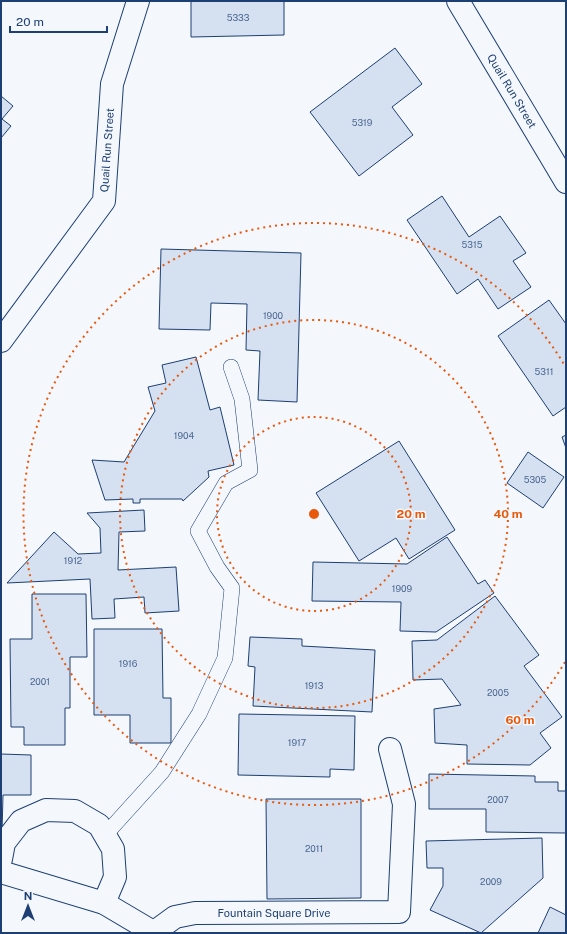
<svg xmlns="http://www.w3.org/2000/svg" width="567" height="934" font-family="'Public Sans',sans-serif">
  <rect width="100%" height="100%" fill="#f4f7fb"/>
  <g fill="#d5e0f0" stroke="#1d3f73">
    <polygon points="191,1 284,1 284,35 191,37"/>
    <polygon points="395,48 422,84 392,107 413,135 359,176 310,112"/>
    <polygon points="1,96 13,106 2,119 11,126 1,138"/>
    <polygon points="442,196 469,237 500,216 526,253 513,261 531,287 498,309 478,279 457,294 407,220"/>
    <polygon points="161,249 301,253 297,402 258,400 260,351 246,350 247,304 211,303 210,330 159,329"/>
    <polygon points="549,300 566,324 566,407 553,416 498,336"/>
    <polygon points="196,357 210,410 220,407 234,465 208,471 209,477 183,501 182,499 140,499 140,503 133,503 133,499 105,500 92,460 124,462 155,411 148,387 166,383 162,365"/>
    <polygon points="566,435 566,448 562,437"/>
    <polygon points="399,441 455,530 409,559 396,538 359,561 316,493"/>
    <polygon points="528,452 564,477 543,508 507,483"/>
    <polygon points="144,510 145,531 119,532 118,570 176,567 179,611 145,613 144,597 114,599 115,618 92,619 90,579 7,583 54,532 78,554 101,553 100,528 87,513"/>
    <polygon points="447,537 478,584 485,580 494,593 436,632 400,631 401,602 312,601 313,562 407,564"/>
    <polygon points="32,594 86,594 87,657 70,657 70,708 65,708 65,745 24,745 24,727 11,727 10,639 32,639"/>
    <polygon points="495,596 539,655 524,666 562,717 540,733 551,748 530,765 467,764 467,745 435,743 434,709 461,705 442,679 413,680 412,641 437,640"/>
    <polygon points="94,629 162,629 163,698 171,698 171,743 130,743 130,715 94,715"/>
    <polygon points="250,637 302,639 302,646 375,650 372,712 253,706 255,667 248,666"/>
    <polygon points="239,714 355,716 354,770 330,769 330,777 238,775"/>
    <polygon points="1,754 31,755 31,795 3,795 2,832 1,832"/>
    <polygon points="429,774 535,776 535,782 558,782 558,791 566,791 566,833 486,832 486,809 429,809"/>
    <polygon points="266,799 361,799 361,898 267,899"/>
    <polygon points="542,838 543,878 481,933 430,910 443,886 443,868 427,868 426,841"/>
    <polygon points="550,907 566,915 566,933 538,933"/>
  </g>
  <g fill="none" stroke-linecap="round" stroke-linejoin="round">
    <defs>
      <polyline id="service" points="105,835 162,772 199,714 225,658 232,588 217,567 198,531 226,483 250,470 242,399 231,367"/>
      <g id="minor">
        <polyline points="458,1 566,182"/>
        <polyline points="1,341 104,201 112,84 138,1"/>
        <polyline points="1,859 4,843 21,821 46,810 75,811 99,825 113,849 115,877 104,903"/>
        <polyline points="1,872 104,903 153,932"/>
        <polyline points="153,933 175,917 195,913 399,912 404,804 390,749"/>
      </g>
    </defs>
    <use href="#service" stroke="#1d3f73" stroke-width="16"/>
    <use href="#minor" stroke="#1d3f73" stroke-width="24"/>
    <use href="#service" stroke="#f4f7fb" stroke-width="15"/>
    <use href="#minor" stroke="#f4f7fb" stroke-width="22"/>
  </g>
  <g fill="none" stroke="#e8590c" stroke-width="2" stroke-dasharray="2 4">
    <circle cx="314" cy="514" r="97"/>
    <circle cx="314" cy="514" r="194"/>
    <path d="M565 662A291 291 0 1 1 565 366"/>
  </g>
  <g text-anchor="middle" stroke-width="3" stroke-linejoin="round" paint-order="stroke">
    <g font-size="9" fill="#4b6792">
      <text x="238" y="21">5333</text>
      <text x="362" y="126">5319</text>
      <text x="472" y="248">5315</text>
      <text x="273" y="319">1900</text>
      <text x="544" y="375">5311</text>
      <text x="184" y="439">1904</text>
      <text x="535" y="483">5305</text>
      <text x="73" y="564">1912</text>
      <text x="402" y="592">1909</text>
      <text x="128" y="667">1916</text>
      <text x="40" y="685">2001</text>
      <text x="314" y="689">1913</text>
      <text x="498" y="696">2005</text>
      <text x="297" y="746">1917</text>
      <text x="498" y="803">2007</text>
      <text x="314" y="852">2011</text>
      <text x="491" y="885">2009</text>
    </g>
    <g font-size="11" fill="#1d3f73" stroke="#f4f7fb">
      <text transform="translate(512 91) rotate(59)" y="4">Quail Run Street</text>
      <text transform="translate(107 150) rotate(-86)" y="4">Quail Run Street</text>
      <text x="274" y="917">Fountain Square Drive</text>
    </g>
  </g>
  <circle cx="314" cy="514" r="6" fill="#e8590c" stroke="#f4f7fb" stroke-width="2"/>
  <g font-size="12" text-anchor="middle" font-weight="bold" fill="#e8590c" stroke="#f4f7fb" stroke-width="3" stroke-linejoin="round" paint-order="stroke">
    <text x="411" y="518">20 m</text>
    <text x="508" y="518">40 m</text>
    <text x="520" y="724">60 m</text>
  </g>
  <rect width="567" height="934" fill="none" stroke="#1d3f73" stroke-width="4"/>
  <g transform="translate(28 906)" stroke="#f4f7fb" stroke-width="3" paint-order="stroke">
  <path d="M0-3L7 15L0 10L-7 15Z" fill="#1d3f73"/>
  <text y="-6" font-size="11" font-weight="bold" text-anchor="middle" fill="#1d3f73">N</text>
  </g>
  <path d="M10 26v6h97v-6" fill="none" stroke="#1d3f73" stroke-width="2"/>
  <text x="16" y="26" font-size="12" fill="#1d3f73" stroke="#f4f7fb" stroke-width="3" paint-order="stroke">20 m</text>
</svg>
